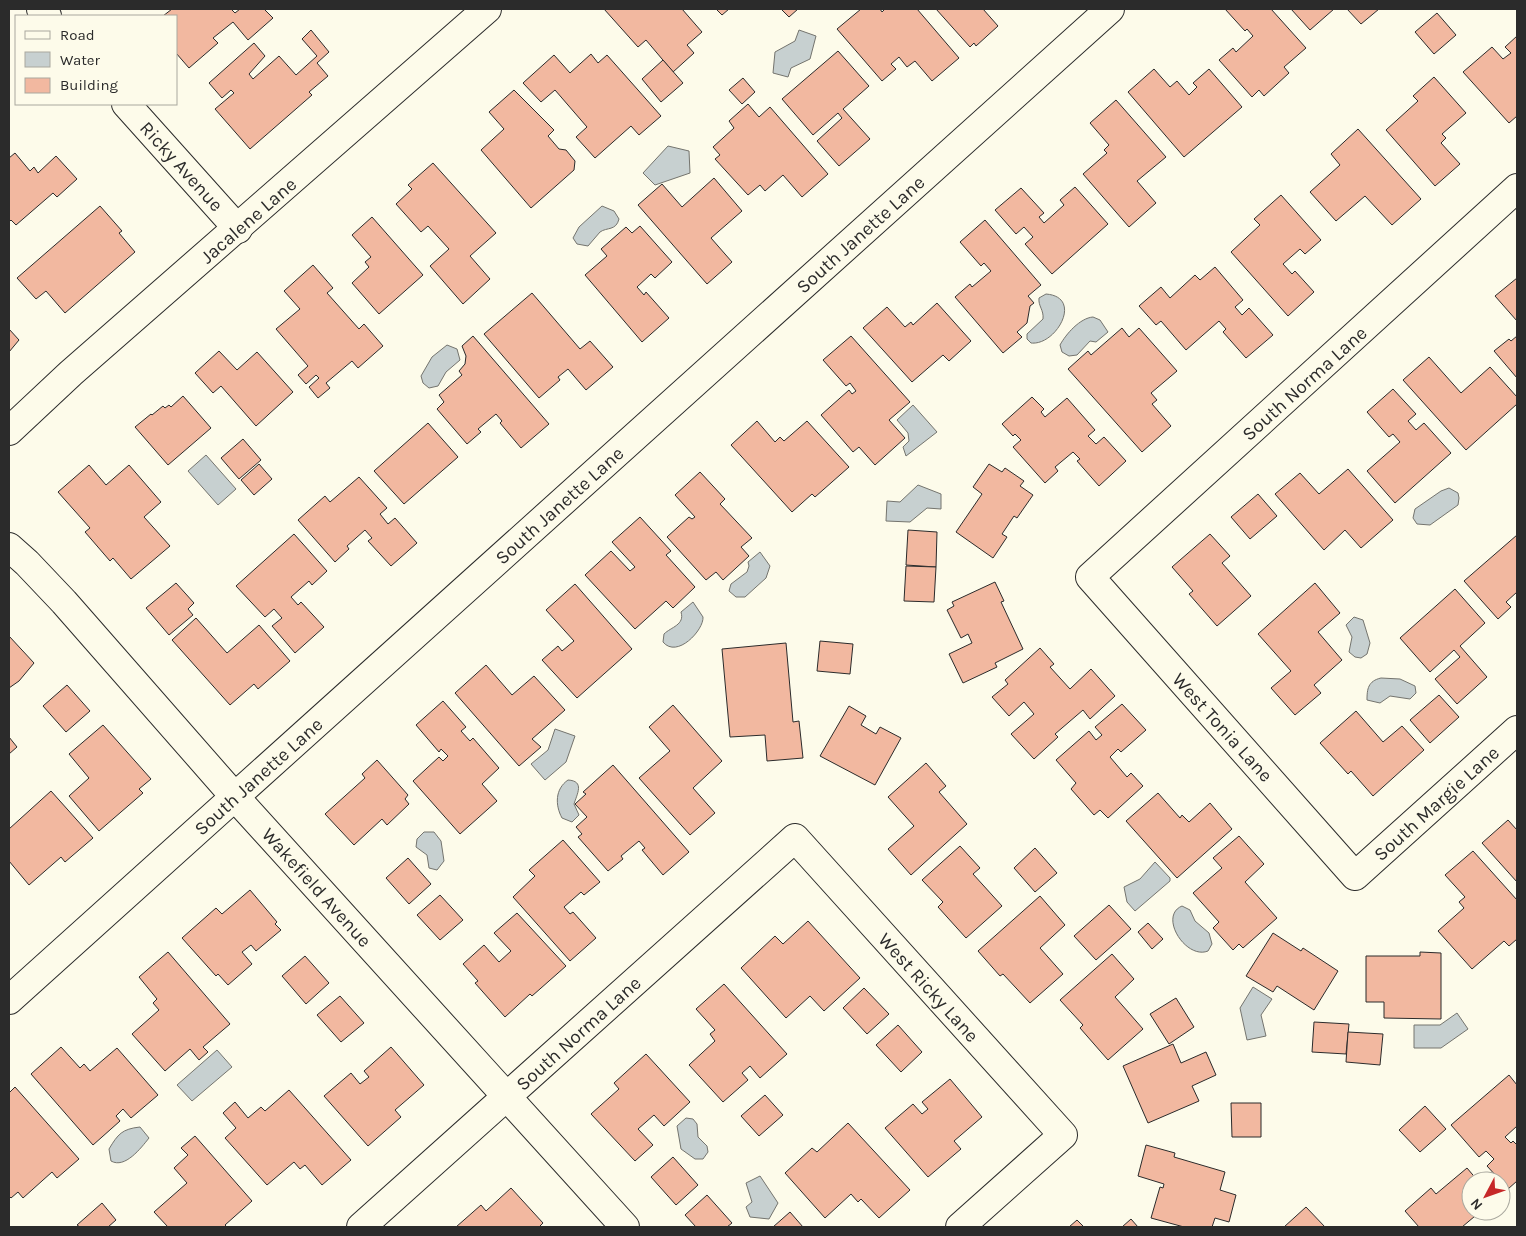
<svg xmlns="http://www.w3.org/2000/svg" width="1526" height="1236" font-family="Karla,sans-serif">
  <rect width="100%" height="100%" fill="#fdfbea"/>
  <g fill="#c7d0d0" stroke="#74746e">
    <polygon points="799,30 816,36 810,59 791,68 788,77 773,73 775,52 795,41"/>
    <polygon points="668,146 689,151 690,173 655,185 643,173"/>
    <path d="M 602,206 L 614,211 L 619,219 C 616,231 607,227 600,232 L 588,246 L 577,244 L 573,238 L 579,227 Z"/>
    <path d="M 1046,294 C 1084,297 1056,346 1031,343 L 1027,339 L 1027,334 L 1043,319 C 1044,310 1038,306 1039,298 Z"/>
    <path d="M 1093,317 L 1100,320 L 1108,332 L 1096,342 L 1090,341 L 1077,355 L 1069,356 L 1062,352 L 1060,345 C 1066,334 1080,318 1093,317 Z"/>
    <polygon points="447,345 457,349 460,360 446,372 438,386 429,388 423,383 421,376 432,357"/>
    <polygon points="913,405 937,432 906,456 903,447 909,441 908,433 897,420"/>
    <polygon points="206,455 236,489 218,505 188,471"/>
    <polygon points="918,485 941,494 941,509 927,508 910,522 886,521 887,501 900,502"/>
    <polygon points="1449,488 1458,493 1459,498 1458,505 1430,525 1417,524 1413,518 1415,509 1441,491"/>
    <polygon points="760,552 770,566 766,578 745,597 736,597 729,591 731,584 747,572 749,566 748,562"/>
    <path d="M 693,602 L 703,617 C 704,630 677,659 663,642 L 664,634 C 671,627 685,625 681,612 Z"/>
    <polygon points="1354,617 1363,620 1370,643 1367,654 1361,658 1355,657 1349,652 1352,637 1346,625"/>
    <path d="M 1381,678 L 1400,679 L 1415,686 L 1416,693 L 1410,699 L 1390,696 L 1380,703 L 1367,700 C 1367,689 1368,681 1381,678 Z"/>
    <polygon points="555,729 575,736 566,762 545,780 531,764 548,750"/>
    <path d="M 568,780 C 585,781 577,794 574,804 L 579,815 L 572,822 L 562,818 C 555,805 555,789 568,780 Z"/>
    <polygon points="424,832 434,832 441,841 444,861 437,870 429,868 427,855 416,847 417,839"/>
    <polygon points="1155,862 1170,878 1170,881 1135,911 1127,902 1124,887 1140,879"/>
    <path d="M 1182,906 L 1190,910 L 1195,921 L 1209,933 L 1212,944 L 1208,951 C 1186,960 1158,916 1182,906 Z"/>
    <polygon points="1253,987 1272,999 1261,1015 1266,1036 1247,1040 1240,1008"/>
    <polygon points="1457,1013 1468,1029 1441,1048 1414,1048 1414,1025 1440,1025"/>
    <polygon points="217,1050 232,1067 192,1101 177,1085"/>
    <polygon points="686,1118 693,1119 697,1124 698,1137 707,1146 708,1152 703,1159 695,1159 681,1149 677,1126"/>
    <path d="M 140,1127 L 149,1138 C 141,1148 125,1169 111,1161 L 109,1149 C 118,1134 122,1129 140,1127 Z"/>
    <polygon points="760,1176 778,1203 769,1219 750,1217 746,1207 752,1202 746,1183"/>
  </g>
  <g fill="#f2b8a0" stroke="#2b2b2b">
    <polygon points="172,9 231,9 235,13 240,9 264,9 273,18 248,40 233,22 213,38 218,43 189,68 176,53 176,16 163,16"/>
    <polygon points="604,9 682,9 702,32 687,45 694,53 673,72 646,40 638,47"/>
    <polygon points="716,9 729,9 722,15"/>
    <polygon points="781,9 798,9 789,17"/>
    <polygon points="861,9 880,9 882,12 885,9 917,9 959,58 932,81 915,61 907,67 899,57 891,64 896,69 882,81 837,29"/>
    <polygon points="936,9 983,9 998,26 976,46 974,43 970,47"/>
    <polygon points="1225,9 1271,9 1306,48 1284,67 1289,73 1264,96 1259,90 1252,97 1219,60 1233,48 1236,52 1253,36 1247,29 1245,31"/>
    <polygon points="1291,9 1334,9 1310,30"/>
    <polygon points="1347,9 1379,9 1361,24"/>
    <polygon points="1437,13 1456,35 1434,54 1415,32"/>
    <polygon points="311,30 329,52 317,63 328,76 309,92 312,95 250,149 215,109 234,93 231,90 222,98 209,83 254,43 265,56 249,74 253,79 279,56 296,75 317,56 302,39"/>
    <polygon points="1517,36 1517,116 1509,123 1463,72 1492,47 1503,59 1511,53 1505,47"/>
    <polygon points="838,51 869,86 843,109 870,139 839,166 817,141 842,118 838,113 813,135 782,99"/>
    <polygon points="591,54 598,63 607,55 661,116 639,135 631,126 595,158 576,137 587,127 555,90 541,102 523,83 554,55 570,73"/>
    <polygon points="663,60 683,83 661,102 642,79"/>
    <polygon points="1154,69 1170,87 1177,81 1189,95 1197,87 1193,83 1209,69 1242,107 1184,157 1128,92"/>
    <polygon points="1434,77 1466,113 1442,134 1446,138 1441,143 1460,164 1435,186 1386,130 1418,101 1413,96"/>
    <polygon points="743,78 755,92 742,104 729,90"/>
    <polygon points="514,90 554,130 548,136 559,149 566,150 575,161 574,170 531,208 481,150 504,129 489,112"/>
    <polygon points="1116,100 1166,157 1137,181 1156,203 1129,227 1083,174 1107,153 1104,150 1109,145 1090,123"/>
    <polygon points="748,104 759,117 770,107 828,174 802,197 783,175 765,191 760,185 748,195 715,159 720,155 713,147 734,128 729,121"/>
    <polygon points="1358,129 1421,199 1392,225 1365,196 1336,221 1310,192 1340,165 1331,154"/>
    <polygon points="15,153 30,171 34,167 38,173 56,156 77,179 57,197 53,193 16,225 11,220 9,222 9,158"/>
    <polygon points="433,163 496,233 470,256 490,279 463,304 430,266 449,249 428,226 421,232 396,204 412,189 408,185"/>
    <polygon points="714,178 742,211 711,238 732,262 707,284 638,205 662,184 682,207"/>
    <polygon points="1075,187 1108,224 1052,274 1025,244 1033,237 1024,227 1016,234 995,210 1021,188 1044,213 1039,217 1044,223 1064,205 1060,200"/>
    <polygon points="1281,195 1321,240 1305,254 1300,249 1283,264 1292,274 1295,271 1314,292 1288,316 1231,252 1260,225 1254,219"/>
    <polygon points="100,206 122,231 119,233 135,252 65,313 46,291 36,299 17,278"/>
    <polygon points="372,217 423,275 379,314 352,283 369,267 365,262 371,257 352,235"/>
    <polygon points="985,220 1041,285 1028,296 1034,303 1030,306 1027,323 1017,332 1022,337 1003,353 955,297 970,284 972,287 991,271 984,263 981,266 960,242"/>
    <polygon points="640,226 672,262 655,278 651,274 637,287 644,295 646,292 669,318 642,342 585,275 607,256 601,249 626,227 632,233"/>
    <polygon points="313,265 333,288 327,293 359,329 364,324 383,346 358,368 352,361 326,383 330,388 318,398 309,387 319,378 316,375 306,384 298,375 308,366 276,329 300,309 284,291"/>
    <polygon points="1215,267 1243,300 1235,307 1242,315 1249,308 1273,335 1246,358 1223,332 1226,329 1219,321 1186,350 1161,321 1156,325 1139,306 1161,287 1170,298 1195,275 1200,280"/>
    <polygon points="1517,278 1517,321 1495,296"/>
    <polygon points="532,293 580,349 590,341 613,367 586,390 568,369 558,377 560,380 539,398 484,334"/>
    <polygon points="937,303 971,341 949,361 943,355 912,382 863,328 887,307 905,327 911,322 913,325"/>
    <polygon points="1122,328 1129,337 1139,328 1177,371 1151,393 1157,400 1152,404 1171,426 1142,452 1068,369 1088,351 1091,355"/>
    <polygon points="9,329 19,340 9,352"/>
    <polygon points="473,336 549,424 521,448 500,423 502,421 496,414 478,429 481,432 467,444 437,409 444,402 439,395 462,375 459,371 465,364 466,356 462,346"/>
    <polygon points="851,336 910,402 889,420 905,438 875,465 859,447 853,452 821,415 849,390 852,394 856,391 850,383 846,386 823,360"/>
    <polygon points="1517,336 1517,378 1494,351 1509,339 1511,341"/>
    <polygon points="219,351 237,370 257,352 293,392 256,426 221,386 213,393 195,373"/>
    <polygon points="1429,357 1461,393 1490,367 1517,397 1517,404 1466,450 1403,380"/>
    <polygon points="1393,389 1416,414 1408,421 1416,430 1424,423 1451,453 1395,503 1367,471 1400,442 1393,434 1389,437 1367,412"/>
    <polygon points="183,396 211,428 168,465 135,427 151,414 152,415 163,406 165,408 169,405 171,407"/>
    <polygon points="1032,397 1044,409 1041,412 1045,417 1067,398 1095,430 1088,436 1096,444 1104,437 1126,461 1099,486 1077,461 1080,459 1073,452 1055,467 1058,471 1045,483 1013,447 1021,440 1015,434 1013,436 1002,424"/>
    <polygon points="757,421 775,442 780,437 784,441 807,421 849,467 815,497 812,494 792,512 731,445"/>
    <polygon points="428,423 458,457 404,504 374,471"/>
    <polygon points="243,439 261,460 239,479 221,458"/>
    <polygon points="259,464 272,479 254,495 241,480"/>
    <polygon points="989,464 1002,472 1005,468 1024,481 1020,486 1033,495 1017,518 1014,516 1002,534 1007,537 993,558 956,532 982,494 973,487"/>
    <polygon points="89,465 106,485 129,465 161,502 144,517 170,546 131,579 113,558 110,561 85,532 90,528 58,492"/>
    <polygon points="1348,469 1393,520 1361,548 1345,530 1324,550 1275,494 1300,473 1319,494"/>
    <polygon points="700,472 725,499 720,504 752,538 741,547 749,556 723,580 716,572 706,580 667,537 689,517 692,519 695,517 675,495"/>
    <polygon points="359,477 387,508 380,514 388,524 395,518 417,543 391,566 368,541 372,538 365,530 347,546 349,549 335,562 298,520 325,496 330,502"/>
    <polygon points="1258,494 1277,516 1250,539 1231,517"/>
    <polygon points="640,517 671,551 666,555 695,587 673,608 666,601 635,629 585,575 611,551 630,571 635,567 612,542"/>
    <polygon points="908,530 937,532 936,567 906,565"/>
    <polygon points="294,534 327,571 312,585 309,581 291,597 298,605 301,602 324,627 295,653 272,626 282,618 274,609 265,617 236,586"/>
    <polygon points="1210,534 1230,556 1222,563 1251,596 1217,626 1189,594 1193,591 1172,567"/>
    <polygon points="1517,535 1517,592 1506,602 1511,607 1498,619 1464,581"/>
    <polygon points="906,566 936,567 934,602 904,601"/>
    <polygon points="995,582 1004,601 1001,602 1023,649 995,663 997,667 963,683 949,654 972,643 968,634 961,638 947,610 954,606 952,602"/>
    <polygon points="176,583 194,603 188,609 193,615 169,635 146,608"/>
    <polygon points="1315,583 1340,613 1318,632 1342,660 1314,685 1321,693 1295,715 1271,688 1291,671 1258,634"/>
    <polygon points="575,584 632,649 577,698 542,660 558,646 562,651 574,641 546,610"/>
    <polygon points="1455,589 1485,623 1460,646 1487,677 1457,704 1435,679 1460,657 1454,650 1430,672 1400,638"/>
    <polygon points="196,618 227,653 259,625 290,661 258,689 254,684 230,705 172,640"/>
    <polygon points="9,636 34,663 19,681 9,688"/>
    <polygon points="820,641 853,644 850,674 817,671"/>
    <polygon points="786,643 793,722 799,721 803,758 767,761 765,735 730,737 722,649"/>
    <polygon points="1040,648 1054,664 1050,667 1070,689 1091,669 1115,696 1090,719 1083,710 1055,734 1058,737 1034,759 1011,734 1034,714 1024,702 1009,716 992,697 1008,684 1005,680"/>
    <polygon points="486,665 512,695 534,676 565,710 532,739 541,747 519,766 455,693"/>
    <polygon points="67,685 90,711 66,732 43,706"/>
    <polygon points="1439,695 1459,717 1430,743 1410,720"/>
    <polygon points="443,701 466,727 461,731 470,741 473,738 499,768 482,784 497,801 460,834 413,781 439,757 443,761 448,756 441,749 439,752 416,725"/>
    <polygon points="1122,704 1146,730 1121,752 1118,749 1110,757 1127,777 1131,773 1143,786 1108,818 1100,810 1094,815 1071,789 1076,783 1056,760 1089,731 1096,740 1102,735 1095,727"/>
    <polygon points="673,705 722,761 693,788 715,813 690,835 639,778 670,751 649,727"/>
    <polygon points="849,706 866,716 861,725 876,734 880,727 901,738 875,785 820,756"/>
    <polygon points="1356,711 1383,742 1402,726 1424,750 1373,796 1351,771 1348,774 1320,743"/>
    <polygon points="103,725 151,779 139,789 143,793 99,831 69,796 89,778 69,754"/>
    <polygon points="9,737 17,747 9,754"/>
    <polygon points="377,760 408,795 405,799 409,804 387,825 382,819 354,845 325,814 365,778 362,774"/>
    <polygon points="926,763 946,786 939,792 967,824 911,875 888,849 914,826 888,797"/>
    <polygon points="613,765 689,852 663,875 642,850 645,848 639,841 621,856 623,859 608,871 578,837 582,834 576,827 587,817 575,804 586,794 583,792"/>
    <polygon points="51,791 93,838 65,862 61,857 29,885 9,861 9,829"/>
    <polygon points="1158,793 1180,818 1182,815 1189,822 1210,803 1232,829 1177,878 1126,821"/>
    <polygon points="1508,820 1517,830 1517,882 1482,843"/>
    <polygon points="1239,836 1264,864 1245,882 1277,918 1243,948 1239,944 1233,950 1213,928 1219,922 1193,893 1222,868 1213,858"/>
    <polygon points="563,840 600,882 584,895 581,892 564,907 570,914 573,912 596,938 570,961 513,897 535,876 529,870"/>
    <polygon points="960,846 980,868 973,874 1002,906 966,938 938,907 943,902 922,880"/>
    <polygon points="1035,848 1057,873 1035,892 1014,868"/>
    <polygon points="1473,851 1517,900 1517,939 1509,946 1504,941 1472,969 1438,931 1464,908 1459,902 1465,897 1445,875"/>
    <polygon points="408,858 431,884 409,904 386,878"/>
    <polygon points="250,890 277,922 275,924 281,930 256,951 251,945 242,952 252,964 228,985 218,974 216,976 182,938 216,908 222,914"/>
    <polygon points="440,895 463,920 440,940 417,915"/>
    <polygon points="1040,896 1065,925 1040,948 1063,974 1030,1003 1003,974 1000,976 978,951"/>
    <polygon points="1109,905 1131,929 1096,960 1074,936"/>
    <polygon points="517,913 566,966 532,996 530,994 505,1017 475,983 478,981 463,964 484,945 499,962 511,951 494,933"/>
    <polygon points="808,921 860,978 824,1011 810,996 786,1018 741,968 775,936 783,944"/>
    <polygon points="1148,923 1163,939 1152,949 1138,932"/>
    <polygon points="1273,933 1301,951 1303,948 1338,971 1314,1010 1277,986 1273,992 1246,976"/>
    <polygon points="168,952 230,1024 203,1047 208,1052 199,1060 190,1049 165,1071 132,1034 159,1010 153,1003 157,999 139,977"/>
    <polygon points="1420,952 1441,953 1441,1019 1384,1018 1384,1002 1366,1002 1366,956 1420,956"/>
    <polygon points="1112,954 1134,979 1115,997 1143,1029 1108,1060 1080,1028 1083,1025 1060,1000"/>
    <polygon points="305,956 329,983 306,1004 282,976"/>
    <polygon points="724,984 787,1054 760,1078 750,1066 742,1073 748,1080 723,1102 689,1065 715,1041 710,1034 715,1030 696,1009"/>
    <polygon points="864,988 889,1014 867,1034 843,1008"/>
    <polygon points="340,996 364,1023 341,1042 317,1015"/>
    <polygon points="1176,998 1194,1027 1169,1044 1150,1014"/>
    <polygon points="1314,1022 1349,1024 1346,1054 1312,1052"/>
    <polygon points="898,1025 922,1052 901,1072 876,1045"/>
    <polygon points="1348,1032 1383,1034 1380,1065 1346,1062"/>
    <polygon points="1173,1044 1181,1063 1206,1052 1216,1075 1192,1086 1199,1101 1148,1123 1123,1066"/>
    <polygon points="61,1047 80,1068 84,1064 90,1071 117,1048 158,1095 131,1118 123,1109 116,1116 120,1121 93,1145 31,1074"/>
    <polygon points="391,1047 424,1085 395,1110 401,1117 368,1146 324,1096 351,1073 360,1084 369,1077 364,1071"/>
    <polygon points="646,1054 690,1102 664,1126 654,1115 638,1129 653,1145 635,1161 591,1114 619,1089 614,1083"/>
    <polygon points="1509,1075 1517,1085 1517,1126 1505,1137 1511,1143 1513,1141 1517,1145 1517,1181 1508,1189 1487,1166 1494,1159 1486,1151 1479,1157 1451,1125"/>
    <polygon points="950,1079 982,1117 954,1141 961,1149 928,1177 885,1128 913,1104 922,1114 928,1109 922,1102"/>
    <polygon points="15,1087 79,1159 57,1178 52,1172 23,1198 18,1192 11,1198 9,1196 9,1093"/>
    <polygon points="289,1090 351,1160 322,1185 305,1165 300,1169 294,1162 267,1185 225,1138 236,1128 223,1113 235,1102 248,1118 261,1107 265,1111"/>
    <polygon points="765,1095 783,1115 759,1136 741,1116"/>
    <polygon points="1231,1103 1261,1103 1261,1137 1232,1137"/>
    <polygon points="1425,1106 1446,1129 1420,1152 1399,1130"/>
    <polygon points="848,1123 910,1190 879,1218 861,1199 858,1202 851,1194 825,1218 785,1173 812,1148 817,1152"/>
    <polygon points="195,1136 252,1201 225,1225 227,1227 168,1227 154,1212 187,1183 174,1168 188,1155 181,1148"/>
    <polygon points="1146,1145 1175,1153 1174,1157 1225,1172 1220,1190 1236,1195 1229,1222 1215,1218 1212,1227 1184,1227 1151,1218 1160,1187 1163,1188 1164,1184 1138,1176"/>
    <polygon points="673,1157 698,1185 676,1205 651,1177"/>
    <polygon points="1467,1168 1478,1181 1471,1181 1471,1211 1481,1211 1462,1227 1419,1227 1405,1211 1431,1188 1436,1194"/>
    <polygon points="511,1188 543,1223 539,1227 456,1227 481,1205 486,1211"/>
    <polygon points="707,1195 732,1223 727,1227 696,1227 685,1215"/>
    <polygon points="102,1203 116,1220 108,1227 80,1227 77,1225"/>
    <polygon points="1306,1207 1325,1227 1284,1227"/>
    <polygon points="790,1212 803,1227 773,1227"/>
    <polygon points="1131,1219 1138,1227 1122,1227"/>
    <polygon points="1077,1220 1084,1227 1069,1227"/>
  </g>
  <g fill="none" stroke-linecap="round" stroke-linejoin="round">
    <defs>
      <g id="street">
        <polyline points="41,9 47,16"/>
        <polyline points="126,104 238,229"/>
        <polyline points="1517,188 1090,577 1355,876 1517,730"/>
        <polyline points="9,431 71,373 487,9"/>
        <polyline points="9,547 27,563 64,602 235,797 625,1227"/>
        <polyline points="9,1000 1110,9"/>
        <polyline points="361,1227 795,838 1063,1135 960,1227"/>
      </g>
    </defs>
    <use href="#street" stroke="#2b2b2b" stroke-width="30"/>
    <use href="#street" stroke="#fdfbea" stroke-width="28"/>
  </g>
  <g text-anchor="middle" stroke-width="4" stroke-linejoin="round" paint-order="stroke">
    <g font-size="19" fill="#2b2b2b" stroke="#fdfbea">
      <text transform="translate(182 166) rotate(48)" y="7">Ricky Avenue</text>
      <text transform="translate(248 220) rotate(-41)" y="7">Jacalene Lane</text>
      <text transform="translate(860 234) rotate(-42)" y="7">South Janette Lane</text>
      <text transform="translate(1304 383) rotate(-42)" y="7">South Norma Lane</text>
      <text transform="translate(559 505) rotate(-42)" y="7">South Janette Lane</text>
      <text transform="translate(1223 727) rotate(48)" y="7">West Tonia Lane</text>
      <text transform="translate(258 776) rotate(-42)" y="7">South Janette Lane</text>
      <text transform="translate(1436 803) rotate(-42)" y="7">South Margie Lane</text>
      <text transform="translate(317 887) rotate(48)" y="7">Wakefield Avenue</text>
      <text transform="translate(929 987) rotate(48)" y="7">West Ricky Lane</text>
      <text transform="translate(578 1033) rotate(-42)" y="7">South Norma Lane</text>
    </g>
  </g>
  <rect width="1526" height="1236" fill="none" stroke="#2b2b2b" stroke-width="20"/>
  <rect x="15" y="15" width="162" height="90" fill="#fdfbea" stroke="#a9a89e"/>
  <rect x="25" y="31" width="25" height="8" fill="#fdfbea" stroke="#a9a89e"/>
  <text x="60" y="40" font-size="15" fill="#2b2b2b">Road</text>
  <rect x="25" y="52" width="25" height="15" fill="#c7d0d0" stroke="#a9a89e"/>
  <text x="60" y="65" font-size="15" fill="#2b2b2b">Water</text>
  <rect x="25" y="78" width="25" height="15" fill="#f2b8a0" stroke="#a9a89e"/>
  <text x="60" y="90" font-size="15" fill="#2b2b2b">Building</text>
  <g transform="translate(1486 1196) rotate(229)"><circle r="24" fill="#fdfbea" stroke="#a9a89e"/>
  <path d="M0-4L9 19L0 12L-9 19Z" fill="#c62828"/>
  <text y="-8" font-size="14" font-weight="bold" text-anchor="middle" fill="#2b2b2b">N</text>
  </g>
</svg>
